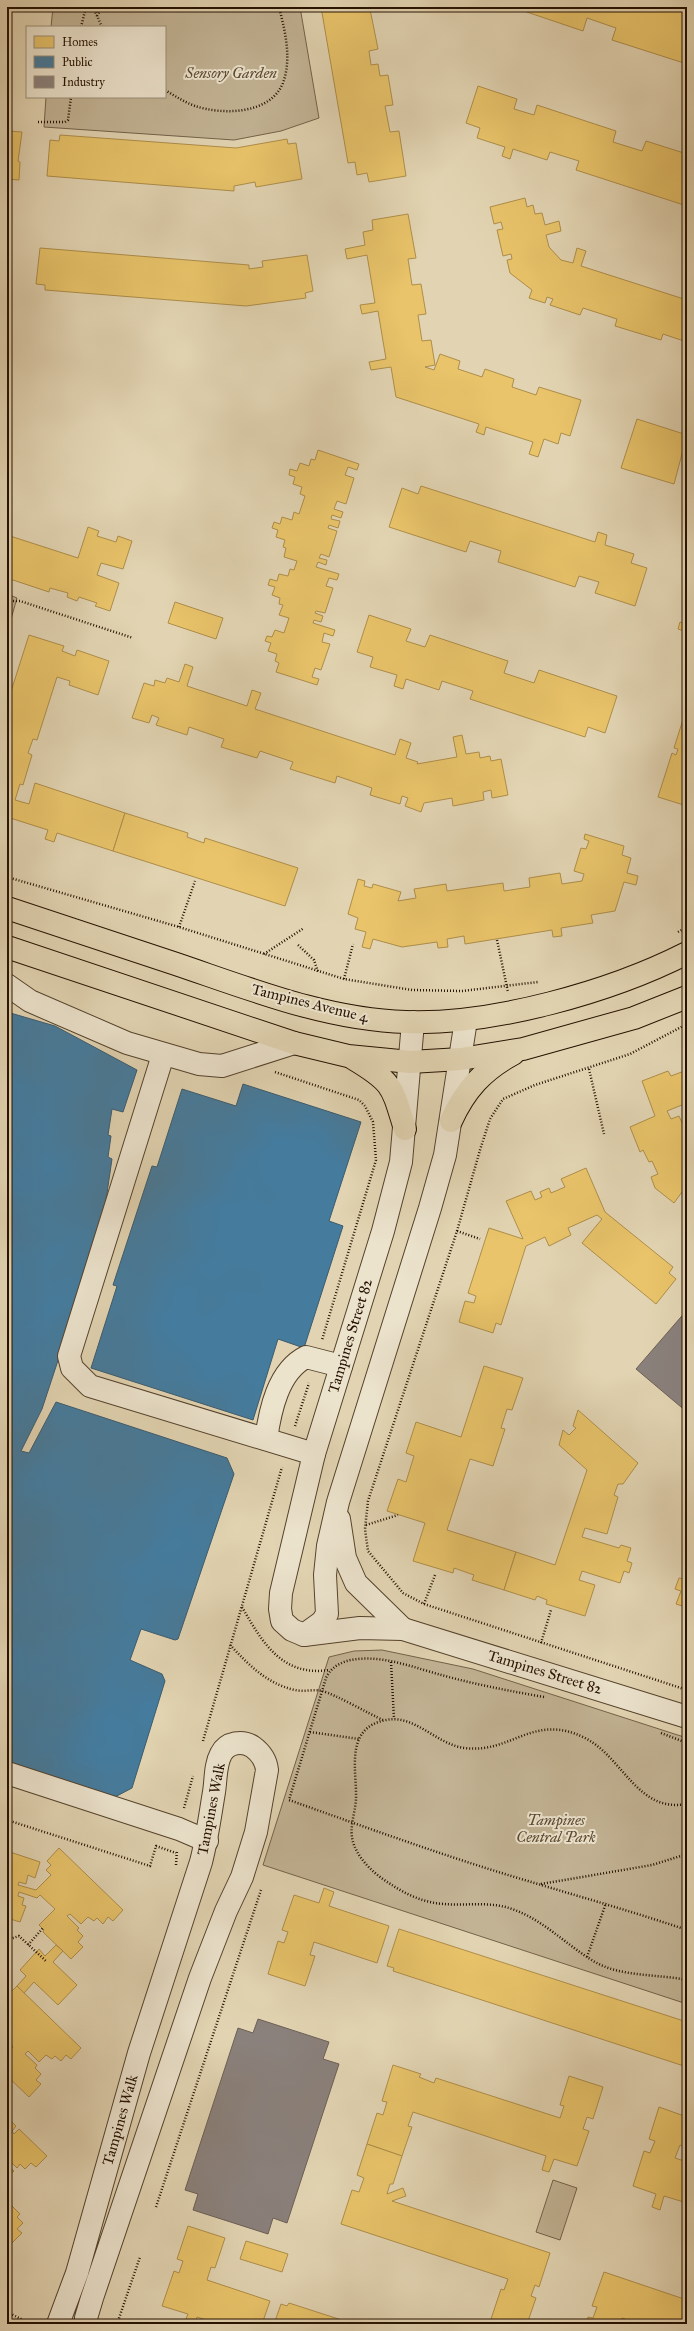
<svg xmlns="http://www.w3.org/2000/svg" width="694" height="2331" font-family="'IM FELL Great Primer',serif">
  <rect width="100%" height="100%" fill="#e2d4b2"/>
  <filter id="stains"><feTurbulence type="fractalNoise" baseFrequency=".005" numOctaves="4"/><feColorMatrix values="0 0 0 0 .2 0 0 0 0 .09 0 0 0 0 .02 0 0 0 .5 -.17"/></filter>
  <radialGradient id="worn" r=".72"><stop offset=".6" stop-color="#630" stop-opacity="0"/><stop offset="1" stop-color="#630" stop-opacity=".3"/></radialGradient>
  <g fill="#c2b394" stroke="#74624a">
    <polygon points="53,7 300,7 319,118 281,131 234,140 44,127 46,97 165,97 165,27 51,27"/>
    <polygon points="7,594 17,598 7,633"/>
    <polygon points="382,1650 473,1669 687,1738 687,2004 263,1865 329,1657 354,1651"/>
    <polygon points="553,2180 577,2188 560,2240 536,2232"/>
  </g>
  <g fill="#e9c46a" stroke="#ae8e4a">
    <polygon points="321,7 361,7 362,11 370,9 378,49 369,51 371,65 378,64 380,76 388,75 393,105 385,106 390,132 399,131 406,176 369,182 367,173 357,175 355,162 348,163"/>
    <polygon points="512,7 672,7 687,12 687,64 612,40 616,28 587,18 583,31"/>
    <polygon points="478,86 517,99 514,109 534,115 537,105 616,131 613,142 642,151 646,141 687,154 687,206 576,170 579,161 550,152 547,160 513,149 510,159 502,156 505,147 477,138 480,128 466,123"/>
    <polygon points="7,131 22,132 18,161 20,162 19,180 7,179"/>
    <polygon points="60,135 236,148 287,139 288,144 296,143 302,179 256,187 255,182 234,186 234,191 47,176 50,140 59,141"/>
    <polygon points="525,198 527,207 533,205 535,214 542,213 545,225 559,221 561,231 546,235 549,247 561,260 573,263 577,248 586,251 581,266 687,300 687,342 663,334 661,340 615,326 617,319 583,308 580,315 550,305 553,299 547,297 545,303 529,298 532,290 510,273 507,260 512,259 511,254 503,256 497,230 503,229 501,222 494,224 490,207"/>
    <polygon points="408,214 416,258 408,259 412,285 421,284 426,314 418,315 422,341 431,340 435,365 425,367 434,370 440,354 460,361 458,369 482,377 485,369 514,379 512,387 536,395 539,387 581,400 570,436 561,433 558,444 544,439 538,457 529,454 533,442 486,427 484,435 476,432 479,424 396,397 391,367 371,370 369,362 386,359 378,311 362,314 360,305 375,303 367,255 347,259 345,249 365,245 363,232 373,230 372,220"/>
    <polygon points="40,248 249,265 249,269 263,267 262,261 307,255 313,291 305,293 306,298 246,306 45,290 45,285 36,284"/>
    <polygon points="637,419 687,435 674,484 621,468"/>
    <polygon points="318,450 359,464 357,470 348,467 345,475 354,478 346,504 337,501 334,509 343,512 341,518 332,515 331,519 340,521 338,528 329,525 328,528 337,531 329,557 321,554 319,558 327,560 326,565 318,562 316,567 339,574 337,580 329,578 326,586 333,588 325,613 316,611 315,613 323,616 321,622 314,620 313,623 335,630 333,636 324,633 322,642 330,644 321,670 315,668 312,677 319,679 317,685 276,672 279,663 275,661 277,654 268,651 271,643 265,641 267,636 272,637 275,630 284,633 289,618 279,615 283,605 279,604 280,598 272,595 275,587 268,585 270,579 277,581 279,574 288,576 290,569 294,570 297,561 284,557 286,548 283,547 285,540 276,537 278,530 272,528 274,522 280,524 282,517 292,520 294,512 299,514 305,496 300,494 302,487 293,484 295,477 289,475 290,469 297,471 300,463 309,466 311,459 315,460"/>
    <polygon points="421,486 595,542 598,532 607,535 605,545 634,554 631,563 647,568 635,606 595,593 599,582 579,576 575,587 498,562 501,551 470,541 466,552 389,527 402,488 418,494"/>
    <polygon points="88,527 99,531 97,536 116,542 118,536 132,541 123,569 101,563 97,575 119,583 110,611 95,606 97,603 79,597 77,601 67,597 68,593 50,588 49,592 7,578 7,535 78,558"/>
    <polygon points="175,602 223,618 216,639 168,623"/>
    <polygon points="687,602 687,616 683,615"/>
    <polygon points="369,615 411,629 406,641 425,647 430,635 508,661 504,673 534,683 539,670 617,696 605,733 588,727 585,737 470,699 473,691 442,681 439,690 406,679 403,689 394,686 397,675 370,667 373,657 357,652"/>
    <polygon points="687,621 687,632 678,629 680,622 686,624"/>
    <polygon points="29,635 64,646 62,651 75,656 77,650 109,661 98,695 69,685 70,681 57,677 37,740 33,739 28,753 32,755 23,785 20,784 15,800 29,804 35,783 125,813 113,851 57,833 54,842 45,839 48,830 7,817 7,704"/>
    <polygon points="185,664 193,667 187,686 247,706 252,690 261,693 255,709 395,755 400,739 411,743 406,758 418,762 417,764 457,757 453,737 462,735 466,754 479,752 480,758 490,756 491,761 501,759 508,795 492,798 491,790 483,792 484,800 453,806 452,798 424,803 421,812 405,806 408,798 402,796 400,804 370,795 372,788 337,776 335,783 290,769 293,762 260,751 257,758 221,747 224,739 189,727 187,735 156,725 159,718 152,715 149,723 132,718 144,683 154,686 155,680 165,683 167,678 179,682"/>
    <polygon points="687,707 687,806 658,797 672,753 676,755 678,749 674,748"/>
    <polygon points="125,813 188,833 187,837 204,843 205,838 298,868 285,906 113,851"/>
    <polygon points="585,834 624,846 622,855 631,858 627,873 638,876 636,885 624,882 615,911 591,915 593,923 561,928 562,936 553,937 552,930 465,944 464,936 447,939 448,947 438,948 437,942 402,947 373,939 370,949 362,947 366,932 355,929 358,918 348,914 358,879 365,881 364,886 372,888 373,884 401,892 398,901 416,898 414,889 446,884 447,891 503,883 504,891 530,887 529,878 560,873 562,884 582,881 584,874 574,871 581,848 586,849 589,841 584,839"/>
    <polygon points="687,1070 687,1103 667,1111 671,1119 679,1116 683,1125 687,1124 687,1149 682,1151 687,1163 687,1190 682,1192 674,1203 655,1188 651,1177 658,1174 652,1161 649,1162 643,1150 640,1152 630,1127 655,1116 642,1081 668,1071 671,1076"/>
    <polygon points="586,1168 605,1212 673,1267 669,1273 676,1279 656,1304 582,1243 602,1219 597,1215 568,1228 571,1235 549,1246 545,1237 526,1246 501,1325 496,1323 493,1333 459,1322 465,1301 474,1303 476,1296 468,1293 489,1228 523,1239 506,1201 531,1191 535,1200 542,1197 540,1192 549,1188 551,1193 565,1187 561,1179"/>
    <polygon points="484,1366 523,1378 512,1410 507,1409 501,1428 505,1429 493,1466 470,1459 447,1530 516,1552 504,1590 472,1580 474,1575 454,1568 453,1573 413,1561 425,1523 387,1511 398,1479 406,1482 414,1456 406,1453 416,1422 461,1437"/>
    <polygon points="578,1410 638,1463 623,1484 618,1484 614,1495 618,1497 607,1534 585,1528 582,1537 619,1548 621,1545 631,1548 627,1561 632,1563 629,1573 624,1571 620,1583 582,1571 579,1580 595,1585 585,1616 546,1604 547,1600 537,1596 535,1600 504,1590 516,1552 555,1565 587,1470 559,1445 563,1430 569,1435 576,1428 573,1426"/>
    <polygon points="687,1569 687,1604 686,1607 676,1604 681,1591 675,1589 679,1578 684,1579"/>
    <polygon points="59,1848 123,1910 113,1921 108,1917 103,1924 97,1918 94,1921 88,1917 81,1924 70,1914 67,1916 79,1928 77,1930 83,1936 78,1942 83,1947 71,1959 43,1932 44,1930 39,1925 55,1909 40,1895 37,1898 19,1892 18,1896 24,1898 22,1905 26,1906 20,1922 7,1918 7,1851 40,1862 35,1878 28,1875 26,1884 19,1882 18,1885 36,1890 51,1875 46,1870 51,1865 47,1861"/>
    <polygon points="324,1888 334,1892 329,1906 389,1926 377,1963 314,1942 310,1955 315,1956 305,1986 268,1974 278,1941 284,1943 288,1932 282,1930 294,1895 319,1903"/>
    <polygon points="399,1929 687,2022 687,2067 393,1971 394,1968 387,1966"/>
    <polygon points="56,1945 63,1951 53,1962 77,1985 58,2005 34,1982 24,1993 17,1986 26,1976 20,1970 39,1949 45,1956"/>
    <polygon points="17,1986 81,2048 71,2059 66,2055 61,2061 55,2056 52,2059 46,2055 39,2062 28,2051 25,2054 37,2065 35,2068 41,2074 36,2080 41,2084 29,2097 7,2076 7,2053 13,2047 7,2041 9,2013 7,2004 9,2002 7,1996"/>
    <polygon points="393,2065 421,2074 419,2077 434,2083 436,2078 560,2118 564,2106 560,2105 569,2076 603,2087 593,2119 587,2117 583,2129 589,2131 577,2166 554,2159 549,2172 542,2170 546,2156 413,2112 408,2126 412,2127 402,2156 367,2144 377,2113 383,2115 387,2102 382,2101"/>
    <polygon points="659,2107 687,2117 687,2137 684,2147 680,2145 675,2158 687,2162 687,2203 664,2196 660,2210 652,2207 656,2194 633,2186 644,2151 650,2153 655,2141 649,2139"/>
    <polygon points="7,2117 16,2126 12,2131 14,2134 19,2129 47,2156 36,2167 31,2163 25,2169 20,2164 17,2168 7,2158"/>
    <polygon points="367,2144 402,2156 393,2184 390,2184 387,2194 403,2188 406,2196 392,2201 550,2253 539,2287 535,2285 531,2296 536,2298 527,2324 507,2324 491,2319 501,2289 504,2290 508,2279 341,2224 352,2190 359,2192 364,2178 357,2175"/>
    <polygon points="7,2165 14,2171 7,2178"/>
    <polygon points="7,2201 20,2214 17,2217 23,2223 17,2229 22,2233 10,2245 7,2242"/>
    <polygon points="188,2226 225,2238 215,2268 211,2267 207,2280 270,2301 262,2324 219,2324 197,2317 195,2324 184,2324 188,2314 162,2306 174,2271 179,2273 183,2261 177,2259"/>
    <polygon points="246,2241 288,2254 282,2272 240,2259"/>
    <polygon points="604,2272 687,2300 687,2324 640,2324 622,2318 620,2324 586,2324 588,2317 593,2318 597,2307 592,2306"/>
    <polygon points="289,2303 354,2324 274,2324 281,2304 287,2306"/>
  </g>
  <g fill="#457b9d" stroke="#3b5b6e">
    <polygon points="7,1012 55,1026 137,1070 123,1112 112,1109 108,1135 111,1136 108,1157 112,1159 102,1227 42,1409 21,1451 29,1453 56,1402 227,1458 234,1474 178,1639 175,1640 141,1629 130,1660 162,1674 165,1681 132,1788 113,1798 7,1763"/>
    <polygon points="243,1084 361,1122 329,1221 343,1226 304,1348 278,1339 253,1420 91,1368 117,1286 113,1285 152,1166 157,1167 182,1089 236,1106"/>
  </g>
  <g fill="#8a817c" stroke="#6c5f57">
    <polygon points="687,1310 687,1412 636,1369"/>
    <polygon points="258,2019 329,2042 323,2059 339,2064 287,2223 273,2218 268,2234 193,2210 198,2194 185,2190 238,2028 253,2033"/>
  </g>
  <g fill="none" stroke-linecap="round" stroke-linejoin="round">
    <defs>
      <g id="minor">
        <polyline points="7,985 30,1001 127,1043 199,1064 222,1066 294,1043"/>
        <polyline points="413,1022 401,1162 383,1231 314,1454 281,1593 280,1609 282,1621 292,1630 304,1635 360,1628 403,1629 687,1717"/>
        <polyline points="163,1055 69,1356 72,1368 90,1386 314,1454"/>
        <path d="M 266,1439 C 270,1411 278,1371 306,1357 L 341,1366"/>
        <polyline points="339,1519 345,1558 356,1583 403,1629"/>
        <polyline points="304,1635 322,1622 327,1614 325,1575 328,1546 338,1502 430,1208 445,1155 466,1020"/>
        <polyline points="7,1773 179,1829 207,1841"/>
        <path d="M 58,2324 L 77,2273 L 139,2053 L 201,1862 C 207,1839 210,1816 214,1792 C 216,1780 215,1765 221,1754 C 227,1742 243,1740 253,1747 C 261,1753 266,1760 267,1770 L 256,1832 L 242,1877 L 226,1911 L 200,1978 L 92,2298 L 86,2318 L 87,2324"/>
      </g>
      <g id="major">
        <path d="M 7,908 C 63,927 120,945 176,964 C 250,989 327,1020 406,1022 C 493,1025 610,992 687,953"/>
        <polyline points="7,947 294,1043 348,1056 410,1062 461,1059 523,1049 634,1018 687,997"/>
        <path d="M 354,1059 C 394,1083 392,1087 405,1129"/>
        <path d="M 451,1121 C 465,1090 483,1070 513,1054"/>
      </g>
    </defs>
    <use href="#minor" stroke="#54422c" stroke-width="24"/>
    <use href="#major" stroke="#251100" stroke-width="24"/>
    <g stroke="#251100" stroke-width="2.5" stroke-dasharray="1 2" stroke-linecap="butt">
      <polyline points="93,7 102,27"/>
      <polyline points="97,16 102,7"/>
      <polyline points="81,27 86,7"/>
      <path d="M 165,90 C 175,96 184,102 195,106 C 222,115 270,115 283,83 C 292,58 285,31 279,7"/>
      <polyline points="38,122 65,122 68,120 71,97"/>
      <polyline points="7,601 20,601 133,638"/>
      <polyline points="7,877 179,927 344,979 412,990 462,991 538,982"/>
      <polyline points="179,927 195,881"/>
      <polyline points="678,932 687,927"/>
      <polyline points="497,940 508,992"/>
      <polyline points="298,945 314,960 318,972"/>
      <polyline points="264,954 304,928"/>
      <polyline points="344,979 353,944"/>
      <polyline points="687,1024 630,1054 535,1085 503,1099 490,1119 480,1150 457,1231 368,1501 365,1529 368,1551 403,1593 424,1604 687,1690"/>
      <polyline points="589,1069 604,1134"/>
      <polyline points="275,1072 359,1100 365,1106 373,1122 376,1160 322,1340"/>
      <polyline points="457,1231 480,1239"/>
      <polyline points="295,1426 309,1383"/>
      <polyline points="366,1525 398,1515"/>
      <polyline points="424,1604 435,1575"/>
      <path d="M 242,1607 C 262,1642 282,1677 329,1670"/>
      <polyline points="541,1643 551,1610"/>
      <path d="M 230,1645 C 249,1665 267,1684 295,1690 C 304,1692 314,1689 322,1691 C 335,1694 369,1714 383,1720"/>
      <polyline points="391,1662 394,1719"/>
      <path d="M 544,1697 C 510,1691 478,1685 445,1676 C 418,1669 387,1656 358,1659 C 345,1660 332,1665 326,1678 L 289,1800 C 368,1828 447,1857 528,1881 C 581,1897 634,1912 687,1930"/>
      <polyline points="310,1732 359,1739"/>
      <polyline points="661,1733 687,1743"/>
      <polyline points="203,1741 282,1467"/>
      <path d="M 687,1804 C 637,1813 624,1758 585,1738 C 533,1712 512,1754 465,1748 C 437,1745 415,1714 386,1720 C 344,1728 357,1770 356,1799 C 355,1815 348,1829 354,1845 C 361,1863 377,1876 392,1885 C 407,1895 425,1903 444,1904 C 466,1906 490,1901 512,1909 C 544,1920 566,1945 595,1962 C 621,1977 658,1974 687,1980"/>
      <polyline points="184,1808 193,1776"/>
      <polyline points="7,1820 150,1866 156,1846 176,1853"/>
      <polyline points="176,1865 177,1850"/>
      <polyline points="541,1884 652,1865 687,1854"/>
      <polyline points="7,1940 19,1936 47,1962"/>
      <polyline points="28,1945 43,1928"/>
      <polyline points="587,1957 606,1903"/>
      <polyline points="7,1989 11,1993"/>
      <polyline points="156,2207 261,1890"/>
      <polyline points="7,2312 31,2324"/>
      <polyline points="117,2324 140,2257"/>
    </g>
    <use href="#minor" stroke="#ece3cd" stroke-width="22"/>
    <use href="#major" stroke="#e2d4b2" stroke-width="22"/>
  </g>
  <g text-anchor="middle" stroke-width="4" stroke-linejoin="round" paint-order="stroke">
    <g font-size="15" font-style="italic" fill="#5c4a34" stroke="#ece3cd">
      <text x="231" y="78">Sensory Garden</text>
      <text x="556" y="1825">Tampines<tspan x="556" dy="17">Central Park</tspan></text>
    </g>
    <g font-size="15" fill="#251100" stroke="#ece3cd">
      <text transform="translate(310 1003) rotate(14)" y="5">Tampines Avenue 4</text>
      <text transform="translate(350 1336) rotate(-73)" y="5">Tampines Street 82</text>
      <text transform="translate(545 1672) rotate(17)" y="5">Tampines Street 82</text>
      <text transform="translate(211 1809) rotate(-79)" y="5">Tampines Walk</text>
      <text transform="translate(120 2120) rotate(-74)" y="5">Tampines Walk</text>
    </g>
  </g>
  <rect width="694" height="2331" fill="none" stroke="#e2d4b2" stroke-width="24"/>
  <rect x="8" y="8" width="678" height="2315" fill="none" stroke="#251100" stroke-width="2"/>
  <rect x="12" y="12" width="670" height="2307" fill="none" stroke="#251100"/>
  <rect x="26" y="26" width="140" height="72" fill="#ece3cd" stroke="#9c8f7b"/>
  <rect x="34" y="36" width="20" height="12" fill="#e9c46a" stroke="#9c8f7b"/>
  <text x="62" y="46" font-size="12" fill="#251100">Homes</text>
  <rect x="34" y="56" width="20" height="12" fill="#457b9d" stroke="#9c8f7b"/>
  <text x="62" y="66" font-size="12" fill="#251100">Public</text>
  <rect x="34" y="76" width="20" height="12" fill="#8a817c" stroke="#9c8f7b"/>
  <text x="62" y="86" font-size="12" fill="#251100">Industry</text>
  <rect width="100%" height="100%" filter="url(#stains)"/>
  <rect width="100%" height="100%" fill="url(#worn)"/>
</svg>
